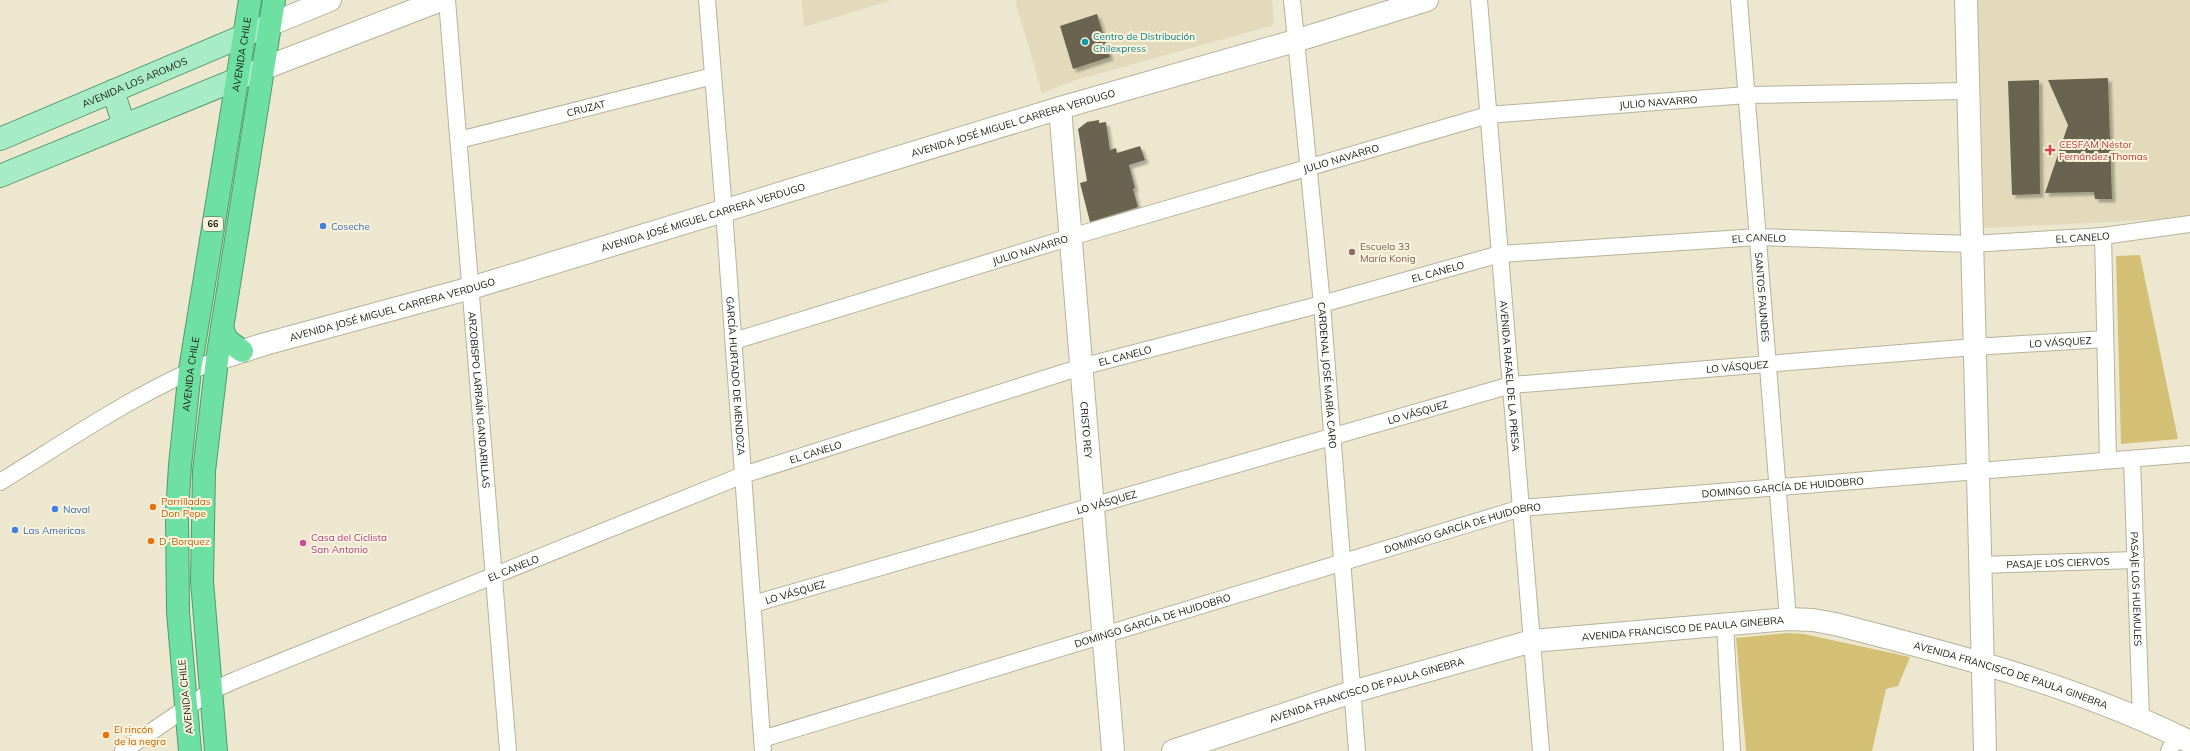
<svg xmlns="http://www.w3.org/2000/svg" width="2190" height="751" font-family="Mulish,sans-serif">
  <defs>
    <filter id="shadow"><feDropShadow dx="3.5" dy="3.5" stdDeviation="1" flood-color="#0004"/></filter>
  </defs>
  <rect width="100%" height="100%" fill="#ede7cf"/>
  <g fill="#e2dabb">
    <polygon points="802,0 892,0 804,27"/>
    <polygon points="1015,0 1272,0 1274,25 1076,80 1042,93"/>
    <polygon points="1978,0 2190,0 2190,218 1984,228"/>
  </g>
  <g fill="#d3c075">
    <polygon points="2140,255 2178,439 2121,444 2116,256"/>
    <polygon points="1787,633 1804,634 1910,657 1898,686 1886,689 1872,751 1746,751 1736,638"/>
  </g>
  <g fill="#69644f" filter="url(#shadow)">
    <polygon points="1097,14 1110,57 1073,69 1060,26"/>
    <polygon points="2108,78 2112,199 2095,199 2094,192 2045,193 2068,125 2048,80"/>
    <polygon points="2039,80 2040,194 2012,195 2008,81"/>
    <polygon points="1099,120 1099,123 1106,122 1110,150 1116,148 1117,153 1140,146 1145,160 1129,165 1135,188 1133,189 1138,207 1090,222 1080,183 1087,181 1078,129 1087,122"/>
  </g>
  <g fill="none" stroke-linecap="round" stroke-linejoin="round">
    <defs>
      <g id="street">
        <path id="s1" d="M 447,0 L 508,751"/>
        <path id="s2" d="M 707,0 L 724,211 L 763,751"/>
        <path id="s3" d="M 1292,0 L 1322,304 L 1357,751"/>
        <path id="s4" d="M 1479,0 L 1541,751"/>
        <path id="s5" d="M 1739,0 L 1788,619"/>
        <path id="s6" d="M 459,140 L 713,76"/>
        <polyline points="2103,236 2108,460"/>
        <path id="s7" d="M 734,341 L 1071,237 L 1488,115 L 1747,95 L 1968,91"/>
        <path id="s8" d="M 2132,459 L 2141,719"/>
        <path d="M 0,482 C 70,439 140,390 217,360"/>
        <path id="s9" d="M 1980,565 L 2136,560"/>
        <path id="s10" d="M 753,604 L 1511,385 L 1974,347 L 2105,339"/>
        <polyline points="1725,624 1732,751"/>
        <path id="s11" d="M 762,739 L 1521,508 L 2190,454"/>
        <path id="s12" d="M 123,751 L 211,691 L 238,679 L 743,475 L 1081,367 L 1322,304 L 1500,254 L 1758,237 L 1971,244 L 2103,236 L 2190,224"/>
        <polyline points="2169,751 2177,735"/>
      </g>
      <g id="secondary">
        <polyline points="1966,0 1985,751"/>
        <polyline points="269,25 330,0"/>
        <polyline points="262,69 441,0"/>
        <path id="s13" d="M 1060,108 L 1113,751"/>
        <path id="s14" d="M 224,357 L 265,344 L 471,288 L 1060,108 L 1295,41 L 1427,0"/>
        <path id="s15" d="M 1173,751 L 1352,692 L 1532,641 L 1788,619 L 1813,620 L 1835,624 C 1956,655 2078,686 2190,742"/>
      </g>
      <g id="primary">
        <polyline points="113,91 124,125"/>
        <path id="s16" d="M 0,139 L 269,25"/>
        <polyline points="0,176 262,69"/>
      </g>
      <g id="highway">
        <polyline points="222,328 227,340 242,351"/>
        <path id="s17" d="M 190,751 L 178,612 L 177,514 L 180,465 L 190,370 L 250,0"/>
        <polyline points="216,751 202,581 204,471 217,360 274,0"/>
      </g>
    </defs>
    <use href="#street" stroke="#b7b29b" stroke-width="18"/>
    <use href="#secondary" stroke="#b7b29b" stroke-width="24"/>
    <use href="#primary" stroke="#519a6f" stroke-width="24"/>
    <use href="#highway" stroke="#519a6f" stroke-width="24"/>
    <use href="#street" stroke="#fff" stroke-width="16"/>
    <use href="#secondary" stroke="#fff" stroke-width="22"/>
    <use href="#primary" stroke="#a8ecc7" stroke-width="22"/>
    <use href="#highway" stroke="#6ee0a2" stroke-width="22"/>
  </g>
  <circle fill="#0f9aa8" stroke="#faf4dc" stroke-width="1.5" cx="1085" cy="42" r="4"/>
  <path fill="#e0444e" stroke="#faf4dc" stroke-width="1.5" d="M2048 144h4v4h4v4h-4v4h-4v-4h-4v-4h4z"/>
  <g fill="#3f7fe0" stroke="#faf4dc" stroke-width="1.5">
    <circle cx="323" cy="226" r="4"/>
    <circle cx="55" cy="509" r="4"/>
    <circle cx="15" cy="530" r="4"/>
  </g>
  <circle fill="#8d6e63" stroke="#faf4dc" stroke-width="1.5" cx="1352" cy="252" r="4"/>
  <g fill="#e8710a" stroke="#faf4dc" stroke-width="1.5">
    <circle cx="153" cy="507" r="4"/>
    <circle cx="151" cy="541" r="4"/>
    <circle cx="106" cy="735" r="4"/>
  </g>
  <circle fill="#d1479c" stroke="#faf4dc" stroke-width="1.5" cx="303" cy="543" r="4"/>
  <g text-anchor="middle" stroke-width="4" stroke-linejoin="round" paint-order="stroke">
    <rect fill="#faf4dc" stroke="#5d5a4c" stroke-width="1" x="203" y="217" width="20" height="14" rx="3"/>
    <g font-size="9" font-weight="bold" fill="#1a180f">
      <text x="213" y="227">66</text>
    </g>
    <g font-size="10" fill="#0d838f" stroke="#faf4dc" text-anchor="start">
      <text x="1093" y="40">Centro de Distribución<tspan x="1093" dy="12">Chilexpress</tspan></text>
    </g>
    <g font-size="10" fill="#1a180f" stroke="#faf4dc">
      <text dy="4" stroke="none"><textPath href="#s17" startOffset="702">AVENIDA CHILE</textPath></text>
      <text dy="4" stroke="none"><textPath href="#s16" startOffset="146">AVENIDA LOS AROMOS</textPath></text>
      <text dy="4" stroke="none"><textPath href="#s7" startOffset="958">JULIO NAVARRO</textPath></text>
      <text dy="4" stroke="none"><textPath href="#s6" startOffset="131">CRUZAT</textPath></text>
      <text dy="4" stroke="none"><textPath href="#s14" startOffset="823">AVENIDA JOSÉ MIGUEL CARRERA VERDUGO</textPath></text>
      <text dy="4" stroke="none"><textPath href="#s7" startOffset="634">JULIO NAVARRO</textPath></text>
      <text dy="4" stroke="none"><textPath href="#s14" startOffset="499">AVENIDA JOSÉ MIGUEL CARRERA VERDUGO</textPath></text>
      <text dy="4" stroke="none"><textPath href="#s12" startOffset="2053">EL CANELO</textPath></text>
      <text dy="4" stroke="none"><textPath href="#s12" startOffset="1729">EL CANELO</textPath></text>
      <text dy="4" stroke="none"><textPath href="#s7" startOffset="310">JULIO NAVARRO</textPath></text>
      <text dy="4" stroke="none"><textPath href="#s12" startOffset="1405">EL CANELO</textPath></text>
      <text dy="4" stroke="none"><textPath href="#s5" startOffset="298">SANTOS FAUNDES</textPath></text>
      <text dy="4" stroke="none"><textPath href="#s14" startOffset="175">AVENIDA JOSÉ MIGUEL CARRERA VERDUGO</textPath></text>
      <text dy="4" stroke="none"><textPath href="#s10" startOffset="1340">LO VÁSQUEZ</textPath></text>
      <text dy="4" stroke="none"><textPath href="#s12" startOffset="1081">EL CANELO</textPath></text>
      <text dy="4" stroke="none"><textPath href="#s10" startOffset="1016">LO VÁSQUEZ</textPath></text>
      <text dy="4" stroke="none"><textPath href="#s17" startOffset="378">AVENIDA CHILE</textPath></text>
      <text dy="4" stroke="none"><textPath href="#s2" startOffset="377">GARCÍA HURTADO DE MENDOZA</textPath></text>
      <text dy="4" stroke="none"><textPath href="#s3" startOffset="377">CARDENAL JOSÉ MARÍA CARO</textPath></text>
      <text dy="4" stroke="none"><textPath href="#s4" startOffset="377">AVENIDA RAFAEL DE LA PRESA</textPath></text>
      <text dy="4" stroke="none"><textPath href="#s1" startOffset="401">ARZOBISPO LARRAÍN GANDARILLAS</textPath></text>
      <text dy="4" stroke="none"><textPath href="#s10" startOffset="692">LO VÁSQUEZ</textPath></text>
      <text dy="4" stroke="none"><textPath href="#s13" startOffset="323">CRISTO REY</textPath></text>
      <text dy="4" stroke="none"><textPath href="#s12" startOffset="757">EL CANELO</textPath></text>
      <text dy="4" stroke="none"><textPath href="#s11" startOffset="1056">DOMINGO GARCÍA DE HUIDOBRO</textPath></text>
      <text dy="4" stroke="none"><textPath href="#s10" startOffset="368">LO VÁSQUEZ</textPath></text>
      <text dy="4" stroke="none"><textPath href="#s11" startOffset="732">DOMINGO GARCÍA DE HUIDOBRO</textPath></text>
      <text dy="4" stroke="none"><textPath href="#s9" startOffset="78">PASAJE LOS CIERVOS</textPath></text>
      <text dy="4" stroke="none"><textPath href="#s12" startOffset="433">EL CANELO</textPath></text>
      <text dy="4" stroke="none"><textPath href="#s8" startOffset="130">PASAJE LOS HUEMULES</textPath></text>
      <text dy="4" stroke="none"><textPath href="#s10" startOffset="44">LO VÁSQUEZ</textPath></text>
      <text dy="4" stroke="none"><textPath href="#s11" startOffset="408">DOMINGO GARCÍA DE HUIDOBRO</textPath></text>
      <text dy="4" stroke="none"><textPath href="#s15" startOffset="527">AVENIDA FRANCISCO DE PAULA GINEBRA</textPath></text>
      <text dy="4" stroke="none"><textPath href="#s15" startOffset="863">AVENIDA FRANCISCO DE PAULA GINEBRA</textPath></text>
      <text dy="4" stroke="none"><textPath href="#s15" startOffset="203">AVENIDA FRANCISCO DE PAULA GINEBRA</textPath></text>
      <text transform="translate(185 697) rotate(-96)" y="4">AVENIDA CHILE</text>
    </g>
    <g font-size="10" fill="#be3a42" stroke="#faf4dc" text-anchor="start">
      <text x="2059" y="148">CESFAM Néstor<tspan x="2059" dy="12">Fernández Thomas</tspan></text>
    </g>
    <g font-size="10" fill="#366cbe" stroke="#faf4dc" text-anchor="start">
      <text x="331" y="230">Coseche</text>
      <text x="63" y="513">Naval</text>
      <text x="23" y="534">Las Americas</text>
    </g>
    <g font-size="10" fill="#785e54" stroke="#faf4dc" text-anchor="start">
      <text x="1360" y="250">Escuela 33<tspan x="1360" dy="12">María Konig</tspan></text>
    </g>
    <g font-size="10" fill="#c56008" stroke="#faf4dc" text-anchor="start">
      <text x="161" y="505">Parrilladas<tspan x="161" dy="12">Don Pepe</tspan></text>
      <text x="159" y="545">D´Borquez</text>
      <text x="114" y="733">El rincón<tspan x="114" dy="12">de la negra</tspan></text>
    </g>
    <g font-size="10" fill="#b23c85" stroke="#faf4dc" text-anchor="start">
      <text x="311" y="541">Casa del Ciclista<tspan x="311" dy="12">San Antonio</tspan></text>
    </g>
  </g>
</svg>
